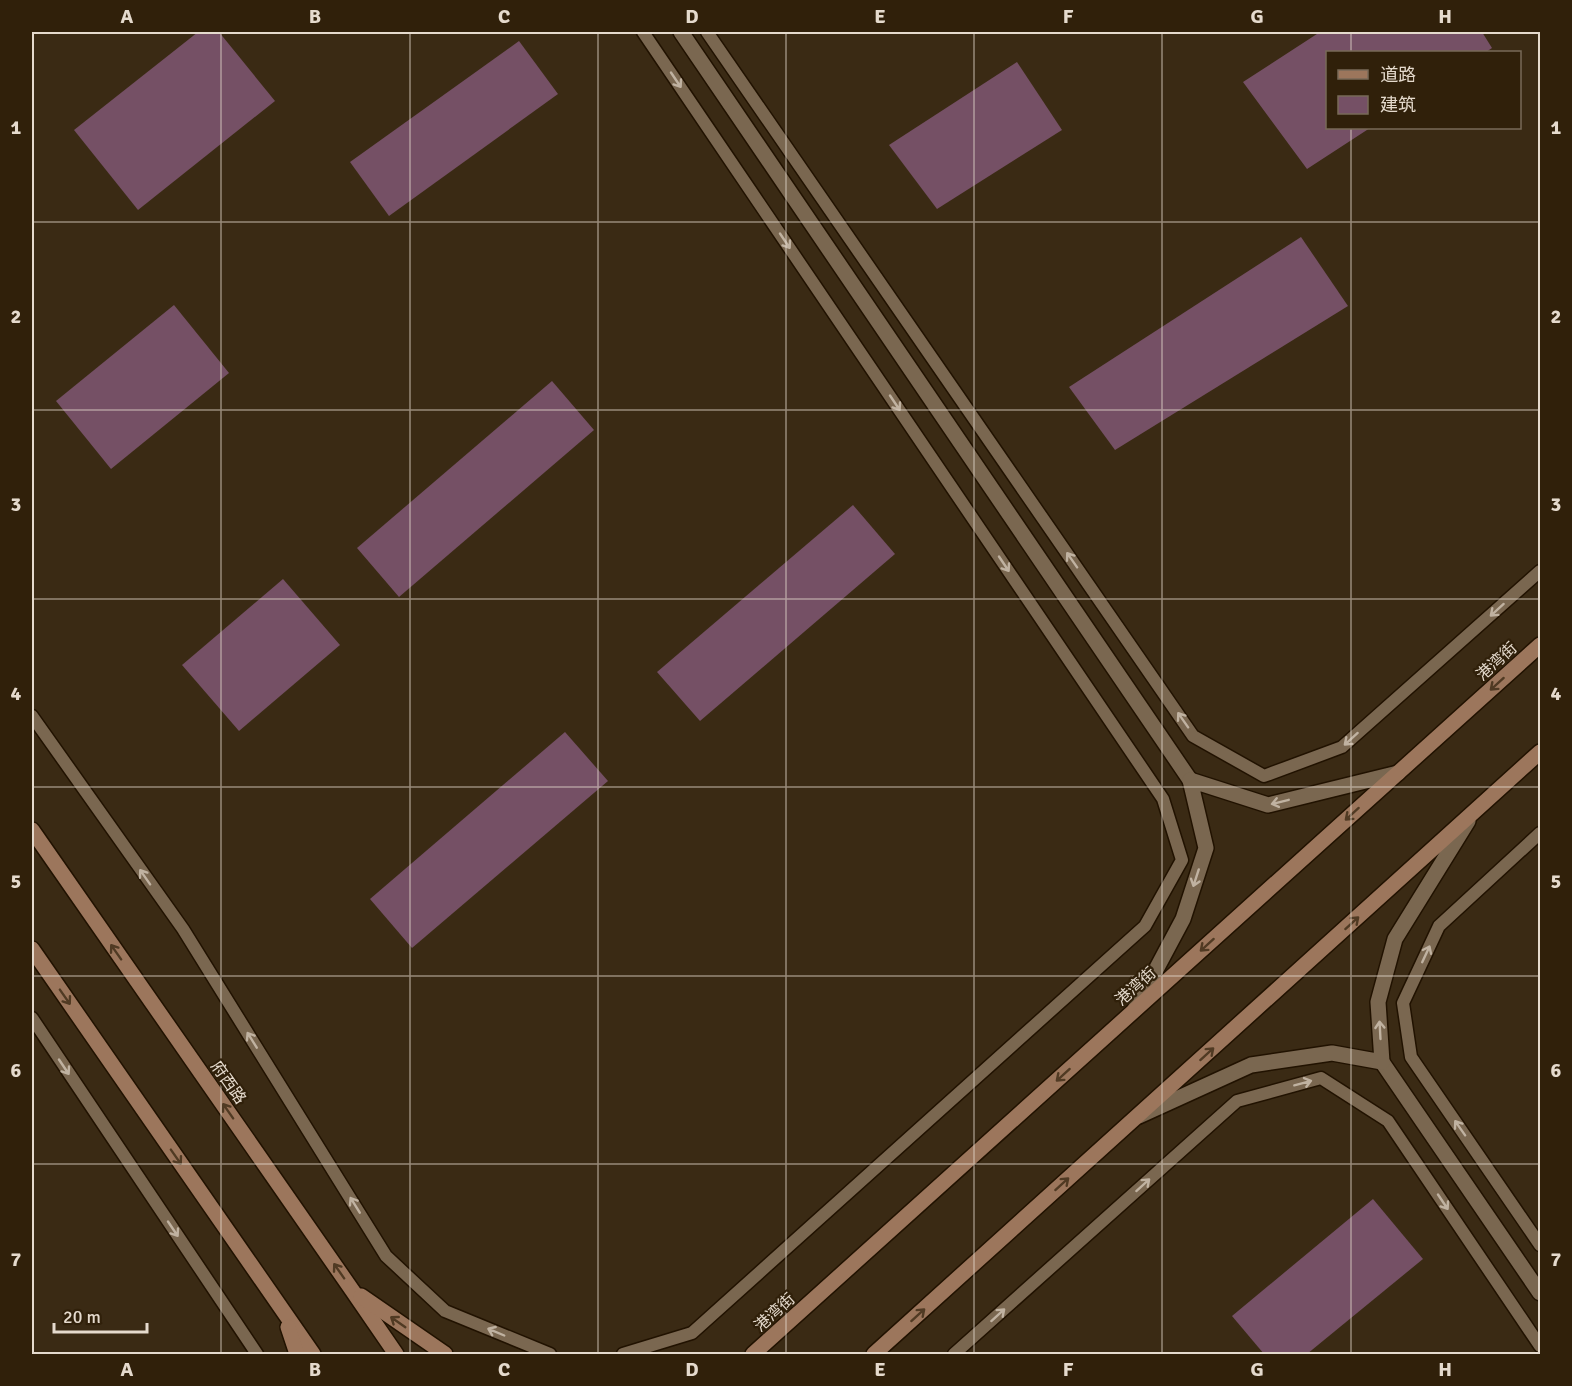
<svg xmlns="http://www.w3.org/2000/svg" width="1572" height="1386" font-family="Signika,'Noto Sans SC',sans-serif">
  <rect width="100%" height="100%" fill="#3a2a14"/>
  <g fill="#755065">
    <polygon points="198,32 219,32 275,101 138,210 74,130"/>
    <polygon points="1320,32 1482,32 1492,48 1486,52 1328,52 1328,128 1370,128 1307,169 1243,82"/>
    <polygon points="519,41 558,94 389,216 350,162"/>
    <polygon points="1017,62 1062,130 937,209 889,145"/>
    <polygon points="1301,237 1348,306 1115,450 1069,387"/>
    <polygon points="174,305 229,373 111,469 56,401"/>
    <polygon points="552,381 594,430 399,597 357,548"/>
    <polygon points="853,505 895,554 700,721 657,672"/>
    <polygon points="283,579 340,645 239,731 182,665"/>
    <polygon points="565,732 608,781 412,948 370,899"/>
    <polygon points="1373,1199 1423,1259 1307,1354 1264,1354 1232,1316"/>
  </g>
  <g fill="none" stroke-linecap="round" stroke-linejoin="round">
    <defs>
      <g id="lane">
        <polyline points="707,32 1193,736 1264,776 1342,747 1540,571"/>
        <polyline points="32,716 183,929 386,1256 445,1311 550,1354"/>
        <polyline points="1540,833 1439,926 1403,1003 1411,1057 1540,1245"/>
        <polyline points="32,1018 257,1354"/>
        <polyline points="623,1354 692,1333 1145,926 1182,860 1163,799 643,32"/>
        <polyline points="954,1354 1237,1101 1321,1078 1388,1121 1540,1346"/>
      </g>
      <g id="street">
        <polyline points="681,32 1190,780"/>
        <polyline points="1135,1009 1183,919 1206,848 1190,780 1268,805 1398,773"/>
        <polyline points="1382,1062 1540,1293"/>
        <polyline points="1139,1116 1251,1065 1332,1053 1382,1062 1378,1002 1395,939 1468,821"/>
      </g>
      <g id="secondary">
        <polyline points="32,830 352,1290 396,1354"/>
        <polyline points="32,949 313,1354"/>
        <polyline points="361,1296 445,1354"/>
        <polyline points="288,1327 297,1354"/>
        <polyline points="753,1354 1540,645"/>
        <polyline points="874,1354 1540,752"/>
      </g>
    </defs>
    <use href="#lane" stroke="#211200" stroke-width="15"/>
    <use href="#street" stroke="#211200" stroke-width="18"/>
    <use href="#secondary" stroke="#211200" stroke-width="18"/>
    <use href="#lane" stroke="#7a6750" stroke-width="12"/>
    <use href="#street" stroke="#7a6750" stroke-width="15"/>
    <use href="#secondary" stroke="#9c765c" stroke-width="15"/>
  </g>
  <defs><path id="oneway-shaft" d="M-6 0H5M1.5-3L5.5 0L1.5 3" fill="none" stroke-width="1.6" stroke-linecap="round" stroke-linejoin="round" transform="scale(1.5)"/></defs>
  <g stroke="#c0b2a1">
    <use href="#oneway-shaft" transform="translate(676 80) rotate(56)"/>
    <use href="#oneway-shaft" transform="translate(785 241) rotate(56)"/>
    <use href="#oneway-shaft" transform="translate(895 403) rotate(56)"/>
    <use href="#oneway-shaft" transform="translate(1072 560) rotate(-125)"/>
    <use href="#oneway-shaft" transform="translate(1004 564) rotate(56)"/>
    <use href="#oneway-shaft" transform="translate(1497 610) rotate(138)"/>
    <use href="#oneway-shaft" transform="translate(1183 720) rotate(-125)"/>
    <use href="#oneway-shaft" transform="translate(1351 739) rotate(138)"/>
    <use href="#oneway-shaft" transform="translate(1280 802) rotate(166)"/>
    <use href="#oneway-shaft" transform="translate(145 877) rotate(-125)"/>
    <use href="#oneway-shaft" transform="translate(1196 878) rotate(108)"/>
    <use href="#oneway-shaft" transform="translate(1426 954) rotate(-65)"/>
    <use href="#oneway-shaft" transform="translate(1380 1030) rotate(-93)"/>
    <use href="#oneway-shaft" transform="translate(252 1040) rotate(-122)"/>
    <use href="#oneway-shaft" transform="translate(64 1067) rotate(56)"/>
    <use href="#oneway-shaft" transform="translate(1303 1083) rotate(-15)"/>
    <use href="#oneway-shaft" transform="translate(1460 1128) rotate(-125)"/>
    <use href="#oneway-shaft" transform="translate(1143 1185) rotate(-42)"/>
    <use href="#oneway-shaft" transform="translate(1443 1202) rotate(56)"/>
    <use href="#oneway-shaft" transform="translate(355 1205) rotate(-122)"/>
    <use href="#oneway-shaft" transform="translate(173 1229) rotate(56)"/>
    <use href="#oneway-shaft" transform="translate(998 1315) rotate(-42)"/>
    <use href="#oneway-shaft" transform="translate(496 1332) rotate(-157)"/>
  </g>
  <g stroke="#503a23">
    <use href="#oneway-shaft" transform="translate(1497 684) rotate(138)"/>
    <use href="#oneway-shaft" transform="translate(1352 814) rotate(138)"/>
    <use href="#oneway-shaft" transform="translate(1352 923) rotate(-42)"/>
    <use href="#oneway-shaft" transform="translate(1207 945) rotate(138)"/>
    <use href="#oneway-shaft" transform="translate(116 952) rotate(-125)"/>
    <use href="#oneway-shaft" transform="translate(65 997) rotate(55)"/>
    <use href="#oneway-shaft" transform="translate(1207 1054) rotate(-42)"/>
    <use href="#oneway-shaft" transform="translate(1063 1075) rotate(138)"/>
    <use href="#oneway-shaft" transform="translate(228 1111) rotate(-125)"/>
    <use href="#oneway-shaft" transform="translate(176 1157) rotate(55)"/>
    <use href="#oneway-shaft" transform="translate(1062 1184) rotate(-42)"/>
    <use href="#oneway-shaft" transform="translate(339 1271) rotate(-125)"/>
    <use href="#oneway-shaft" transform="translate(918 1315) rotate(-42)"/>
    <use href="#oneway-shaft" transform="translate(398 1322) rotate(-145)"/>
  </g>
  <path fill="none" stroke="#e5dacd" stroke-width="1.5" stroke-opacity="0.55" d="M 221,32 L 221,1354M 410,32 L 410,1354M 598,32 L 598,1354M 786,32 L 786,1354M 974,32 L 974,1354M 1162,32 L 1162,1354M 1351,32 L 1351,52M 1351,128 L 1351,1354M 32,222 L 1540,222M 32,410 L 1540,410M 32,599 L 1540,599M 32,787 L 1540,787M 32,976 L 1540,976M 32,1164 L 1540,1164"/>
  <g text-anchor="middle" stroke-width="4.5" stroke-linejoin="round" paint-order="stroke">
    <g font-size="16" fill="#e5dacd" stroke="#30200a">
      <text transform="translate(1496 661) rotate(-42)" y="6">港湾街</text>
      <text transform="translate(1135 986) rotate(-42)" y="6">港湾街</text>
      <text transform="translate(229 1082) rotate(55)" y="6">府西路</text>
      <text transform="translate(774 1312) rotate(-42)" y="6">港湾街</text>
    </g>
  </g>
  <rect width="1572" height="1386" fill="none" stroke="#30200a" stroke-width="66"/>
  <rect x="1326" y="51" width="195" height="78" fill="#30200a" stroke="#786a58" stroke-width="1.5"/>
  <rect x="1338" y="70" width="30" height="9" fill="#9c765c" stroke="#786a58" stroke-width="1.5"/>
  <text x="1380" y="81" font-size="18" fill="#e5dacd">道路</text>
  <rect x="1338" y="96" width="30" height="18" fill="#755065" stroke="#786a58" stroke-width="1.5"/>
  <text x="1380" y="111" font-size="18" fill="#e5dacd">建筑</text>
  <path d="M54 1323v9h93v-9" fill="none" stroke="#e5dacd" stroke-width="3"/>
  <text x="63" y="1323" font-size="18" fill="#e5dacd" stroke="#30200a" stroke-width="4.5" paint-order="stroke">20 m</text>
  <rect x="33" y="33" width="1506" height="1320" fill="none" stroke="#e5dacd" stroke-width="2"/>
  <g font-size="20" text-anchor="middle" font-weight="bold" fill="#e5dacd">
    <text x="127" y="23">A</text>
    <text x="315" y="23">B</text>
    <text x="504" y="23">C</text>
    <text x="692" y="23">D</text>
    <text x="880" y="23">E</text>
    <text x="1068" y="23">F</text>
    <text x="1257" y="23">G</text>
    <text x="1445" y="23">H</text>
    <text x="16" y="134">1</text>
    <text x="1556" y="134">1</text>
    <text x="16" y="323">2</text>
    <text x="1556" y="323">2</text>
    <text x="16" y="511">3</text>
    <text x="1556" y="511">3</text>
    <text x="16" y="700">4</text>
    <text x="1556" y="700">4</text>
    <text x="16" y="888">5</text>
    <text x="1556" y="888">5</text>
    <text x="16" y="1077">6</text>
    <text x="1556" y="1077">6</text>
    <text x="16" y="1266">7</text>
    <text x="1556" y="1266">7</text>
    <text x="127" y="1376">A</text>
    <text x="315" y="1376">B</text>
    <text x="504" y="1376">C</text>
    <text x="692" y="1376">D</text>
    <text x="880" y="1376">E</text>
    <text x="1068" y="1376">F</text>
    <text x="1257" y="1376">G</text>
    <text x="1445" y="1376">H</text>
  </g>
</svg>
